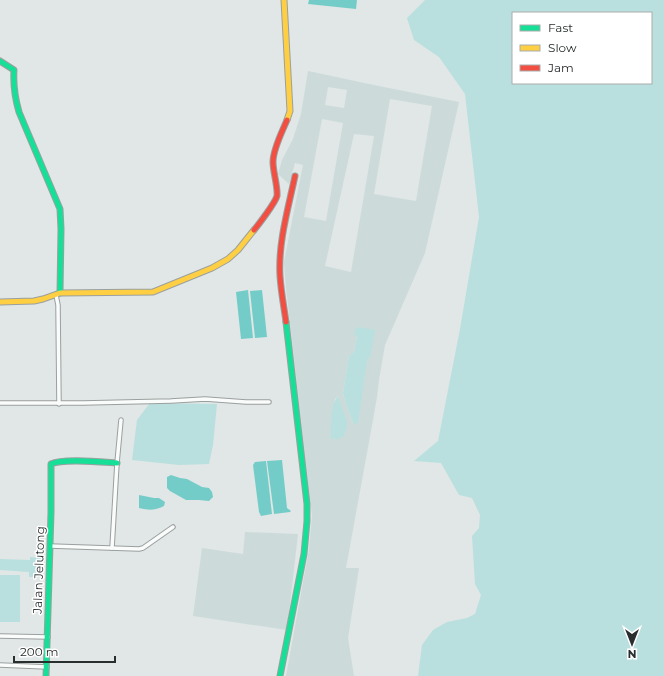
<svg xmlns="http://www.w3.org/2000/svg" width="664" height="676" font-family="Montserrat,sans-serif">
  <rect width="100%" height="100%" fill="#e0e7e6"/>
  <g fill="#ccdbda" fill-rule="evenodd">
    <path d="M 308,71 L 374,85 L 459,102 L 425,253 L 385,345 L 379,380 L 377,397 L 373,420 L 346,568 L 359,568 L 348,638 L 354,676 L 286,676 L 309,549 L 312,516 L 286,288 L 284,262 L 303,165 L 295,163 L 289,184 L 278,174 L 282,160 L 293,139 L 301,114 ZM 328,87 L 347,90 L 344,108 L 325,105 ZM 390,99 L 432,106 L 416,201 L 374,194 ZM 322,119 L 343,123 L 326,221 L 304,217 ZM 354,134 L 374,136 L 351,272 L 325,266 ZM 357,336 L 370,357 L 367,360 L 353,423 L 344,398 L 343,393 L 349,356 L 354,352 ZM 338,396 L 347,425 L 331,439 L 331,424 L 333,410 L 335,399 Z"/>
    <polygon points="245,532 298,534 287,630 193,616 202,548 243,554"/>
  </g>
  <g fill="#b9e0de" fill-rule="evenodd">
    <path d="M 425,0 L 664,0 L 664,676 L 418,676 L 422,645 L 433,630 L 447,622 L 467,618 L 475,614 L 481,595 L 475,584 L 472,536 L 479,528 L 480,515 L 472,498 L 459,495 L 441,463 L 414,461 L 438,441 L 460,329 L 479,217 L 465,94 L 439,57 L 414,40 L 407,18 ZM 513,13 L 651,13 L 651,83 L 513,83 Z"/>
    <polygon points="359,327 375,330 370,357 367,360 358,424 353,423 344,398 343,393 349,356 354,352 357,336 354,335 355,329"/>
    <path d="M 338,396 L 347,421 L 347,425 L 344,436 L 339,439 L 331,439 C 331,427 330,405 338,396 Z"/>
    <polygon points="150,403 217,404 213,445 209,464 179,465 132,460 137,420"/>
    <polygon points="30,557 41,558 40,577 29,577 29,572 0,570 0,559 30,560"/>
    <rect x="0" y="575" width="20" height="47"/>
  </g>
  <g fill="#74ccc8">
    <polygon points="309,0 357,0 356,9 308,4"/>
    <polygon points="248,290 253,338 241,339 236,292"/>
    <polygon points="262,290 267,337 255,338 250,291"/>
    <polygon points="282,460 287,508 291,511 290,512 274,514 267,461"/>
    <polygon points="266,461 272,514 261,516 259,512 253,465 255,462"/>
    <polygon points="171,475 180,478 187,479 202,487 209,488 212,492 213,497 209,501 199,500 186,500 170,491 167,488 167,477"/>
    <path d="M 139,495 L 154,498 L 159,498 L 165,502 L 164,506 C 154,511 149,510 139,508 Z"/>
  </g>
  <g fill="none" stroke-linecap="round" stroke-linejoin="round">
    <defs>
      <g id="street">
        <polyline points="56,295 58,305 59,404"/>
        <polyline points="0,403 83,403 171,401 205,399 246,402 269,402"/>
        <polyline points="50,546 139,549 143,548 173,527"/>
        <polyline points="112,548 117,463 121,420"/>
        <polyline points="0,636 48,637"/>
        <polyline points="0,665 47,667"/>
      </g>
      <g id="fast">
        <path d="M 0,61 L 14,70 C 13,85 15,98 19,112 L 60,209 L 61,229 L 60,293"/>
        <path d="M 46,676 L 51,512 L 51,464 C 63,458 102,462 117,463"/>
        <polyline points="280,676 304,554 307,521 307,504 286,322"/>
      </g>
      <g id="slow">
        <polyline points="284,0 290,111 287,120"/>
        <polyline points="0,302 34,301 43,299 60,293 153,292 212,268 228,259 238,250 254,230"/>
      </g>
      <g id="jam">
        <path d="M 254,230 C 259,224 275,203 277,196 C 278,187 273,172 273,162 C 273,149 282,132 287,120"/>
        <path d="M 286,322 C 284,307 281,292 280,276 C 278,243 288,209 295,176"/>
      </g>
    </defs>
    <use href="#street" stroke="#9aa09f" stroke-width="5.5"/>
    <use href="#fast" stroke="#9aa09f" stroke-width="7"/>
    <use href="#slow" stroke="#9aa09f" stroke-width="7"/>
    <use href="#jam" stroke="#9aa09f" stroke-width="7"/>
    <use href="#street" stroke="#fafbfb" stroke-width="3.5"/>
    <use href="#fast" stroke="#16e098" stroke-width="5"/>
    <use href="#slow" stroke="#ffcf43" stroke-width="5"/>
    <use href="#jam" stroke="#f24e42" stroke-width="5"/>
  </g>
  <g text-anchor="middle" stroke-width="3" stroke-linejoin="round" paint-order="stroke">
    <g font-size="12" fill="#282d2d" stroke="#fff">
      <text transform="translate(39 570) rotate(-88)" y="4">Jalan Jelutong</text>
    </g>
  </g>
  <rect x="512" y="12" width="140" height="72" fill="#ffffff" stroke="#a9abab"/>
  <rect x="520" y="25" width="20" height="6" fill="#16e098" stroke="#a9abab"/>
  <text x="548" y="32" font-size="12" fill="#282d2d">Fast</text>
  <rect x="520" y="45" width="20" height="6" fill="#ffcf43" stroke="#a9abab"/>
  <text x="548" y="52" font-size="12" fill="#282d2d">Slow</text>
  <rect x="520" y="65" width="20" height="6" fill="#f24e42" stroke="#a9abab"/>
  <text x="548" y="72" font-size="12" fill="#282d2d">Jam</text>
  <g transform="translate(632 644) rotate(180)" stroke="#ffffff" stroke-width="3" paint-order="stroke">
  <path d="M0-3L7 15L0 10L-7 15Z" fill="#282d2d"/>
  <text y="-6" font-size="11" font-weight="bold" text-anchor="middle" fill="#282d2d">N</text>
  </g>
  <path d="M14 656v6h101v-6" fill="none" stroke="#282d2d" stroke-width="2"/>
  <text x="20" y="656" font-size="12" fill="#282d2d" stroke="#ffffff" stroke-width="3" paint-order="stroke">200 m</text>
</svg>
